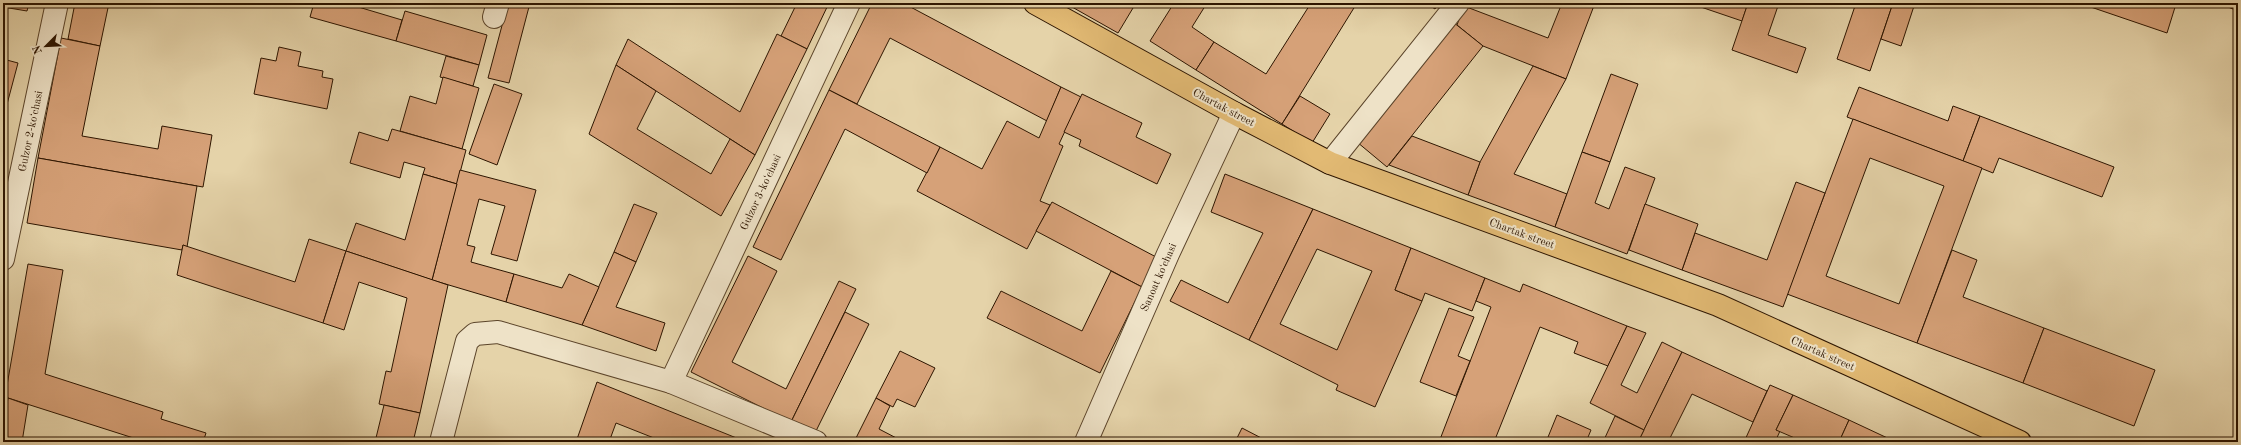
<svg xmlns="http://www.w3.org/2000/svg" width="2241" height="445" font-family="'Old Standard TT',serif">
  <rect width="100%" height="100%" fill="#e5d3a9"/>
  <filter id="stains"><feTurbulence type="fractalNoise" baseFrequency=".005" numOctaves="4"/><feColorMatrix values="0 0 0 0 .2 0 0 0 0 .09 0 0 0 0 .02 0 0 0 .5 -.17"/></filter>
  <radialGradient id="worn" r=".72"><stop offset=".6" stop-color="#630" stop-opacity="0"/><stop offset="1" stop-color="#630" stop-opacity=".3"/></radialGradient>
  <g fill="#d6a178" stroke="#2d1500" fill-rule="evenodd">
    <polygon points="3,3 29,3 27,11 3,7"/>
    <polygon points="75,3 109,3 100,46 68,39"/>
    <polygon points="182,3 197,3 197,6"/>
    <polygon points="314,3 345,3 402,20 396,41 310,17"/>
    <polygon points="508,3 530,3 509,83 488,78"/>
    <polygon points="797,3 829,3 807,49 781,36"/>
    <polygon points="872,3 903,3 1061,87 1047,121 890,38 857,104 829,90"/>
    <polygon points="1065,3 1136,3 1118,33"/>
    <polygon points="1174,3 1207,3 1192,27 1214,42 1196,70 1150,41"/>
    <polygon points="1311,3 1357,3 1282,124 1196,70 1214,42 1266,74"/>
    <polygon points="1426,3 1439,3 1435,9"/>
    <polygon points="1562,3 1595,3 1566,79 1483,46 1457,25 1464,6 1548,38"/>
    <polygon points="1689,3 1748,3 1742,21"/>
    <polygon points="1748,3 1779,3 1768,35 1806,48 1797,73 1732,50"/>
    <polygon points="1856,3 1893,3 1870,71 1837,59"/>
    <polygon points="1893,3 1915,3 1901,46 1881,39"/>
    <polygon points="2079,3 2173,3 2176,4 2167,33"/>
    <polygon points="2218,3 2238,3 2238,11"/>
    <polygon points="405,11 487,35 479,65 396,41"/>
    <polygon points="1453,22 1483,46 1387,167 1357,142"/>
    <polygon points="777,34 807,49 755,155 616,65 628,39 740,112"/>
    <polygon points="61,38 100,46 82,136 158,149 162,126 212,135 203,187 38,158"/>
    <polygon points="279,47 301,52 298,66 323,71 322,77 333,79 327,109 254,94 261,58 276,61"/>
    <polygon points="446,56 479,65 473,86 440,77"/>
    <polygon points="3,59 18,63 6,108 3,107"/>
    <polygon points="616,65 656,91 637,129 711,174 730,139 755,155 721,216 589,134"/>
    <polygon points="1533,66 1566,79 1514,174 1567,194 1555,227 1468,195 1480,162"/>
    <polygon points="1611,74 1638,84 1610,162 1582,152"/>
    <polygon points="443,77 479,88 462,149 400,131 410,96 436,104"/>
    <polygon points="494,84 522,94 497,165 469,154"/>
    <polygon points="1061,87 1081,97 1059,144 1063,146 1040,201 1050,205 1027,249 917,191 940,147 982,169 1007,121 1039,138"/>
    <polygon points="1859,87 1948,121 1953,106 1980,116 1963,161 1847,117"/>
    <polygon points="829,90 940,147 927,173 845,129 781,260 753,247"/>
    <polygon points="1082,94 1142,123 1136,137 1171,154 1157,184 1079,146 1081,140 1064,132"/>
    <polygon points="1300,96 1330,114 1312,143 1282,124"/>
    <polygon points="1980,116 2114,167 2102,197 1999,158 1993,173 1963,161"/>
    <path d="M 1853,119 L 1982,168 L 1917,343 L 1787,294 ZM 1870,158 L 1944,186 L 1899,304 L 1826,276 Z"/>
    <polygon points="392,129 466,150 457,184 423,174 425,168 404,162 400,178 350,163 359,132 388,141"/>
    <polygon points="1412,136 1480,162 1468,195 1389,165"/>
    <polygon points="1582,152 1610,162 1595,203 1609,209 1625,167 1655,178 1627,254 1555,227"/>
    <polygon points="38,158 197,186 187,247 183,245 182,250 27,223"/>
    <polygon points="460,170 536,190 517,261 491,254 505,206 479,199 467,245 475,247 471,262 514,274 506,302 432,280"/>
    <polygon points="423,174 457,184 432,280 346,251 356,223 405,240"/>
    <polygon points="1225,174 1313,209 1249,340 1170,301 1181,280 1228,303 1263,233 1211,212"/>
    <polygon points="1796,182 1825,193 1783,307 1682,270 1695,233 1767,260"/>
    <polygon points="1052,202 1158,258 1142,287 1036,231"/>
    <polygon points="634,204 657,213 636,262 614,252"/>
    <polygon points="1645,204 1698,224 1682,270 1629,250"/>
    <path d="M 1313,209 L 1411,248 L 1395,290 L 1422,301 L 1375,407 L 1336,390 L 1338,385 L 1249,340 ZM 1317,249 L 1372,271 L 1337,350 L 1280,324 Z"/>
    <polygon points="309,239 346,251 323,323 177,275 183,245 295,282"/>
    <polygon points="1411,248 1485,278 1472,311 1425,293 1422,301 1395,290"/>
    <polygon points="1952,250 1977,260 1963,297 2044,328 2023,383 1917,343"/>
    <polygon points="346,251 448,285 420,413 379,404 386,371 391,372 407,298 359,282 344,330 323,323"/>
    <polygon points="614,252 636,262 616,307 665,323 656,351 582,325"/>
    <polygon points="748,256 777,271 732,362 786,389 839,281 856,289 791,422 691,372"/>
    <polygon points="28,264 63,270 45,374 163,412 161,419 206,433 203,442 146,442 5,397"/>
    <polygon points="1111,271 1142,287 1100,373 987,318 1001,291 1082,331"/>
    <polygon points="514,274 562,288 569,274 599,287 582,325 506,302"/>
    <polygon points="1485,278 1520,292 1523,284 1627,326 1608,366 1574,353 1578,342 1540,327 1494,442 1439,442 1491,307 1476,301"/>
    <polygon points="1449,308 1474,317 1458,356 1470,361 1456,396 1420,382"/>
    <polygon points="845,312 869,324 815,433 791,422"/>
    <polygon points="1627,326 1646,333 1621,385 1637,393 1662,342 1682,352 1644,430 1590,403"/>
    <polygon points="2044,328 2155,370 2134,426 2023,383"/>
    <polygon points="900,351 935,368 915,407 897,399 893,407 876,398"/>
    <polygon points="1682,352 1767,391 1753,422 1692,394 1668,442 1638,442"/>
    <polygon points="597,382 744,441 744,442 664,442 616,423 609,442 576,442"/>
    <polygon points="1770,385 1793,395 1776,430 1780,431 1775,442 1744,442"/>
    <polygon points="1793,395 1849,420 1839,442 1804,442 1776,430"/>
    <polygon points="8,398 28,405 22,442 3,442 3,427"/>
    <polygon points="876,398 890,406 879,429 904,442 854,442"/>
    <polygon points="384,405 420,413 413,442 375,442"/>
    <polygon points="1557,415 1591,430 1586,442 1546,442"/>
    <polygon points="1615,416 1644,430 1638,442 1603,442"/>
    <polygon points="1849,420 1896,442 1839,442"/>
    <polygon points="1242,428 1269,442 1235,442"/>
  </g>
  <g fill="none" stroke-linecap="round" stroke-linejoin="round">
    <defs>
      <g id="minor">
        <polyline points="494,17 498,3"/>
        <polyline points="1330,163 1458,3"/>
        <polyline points="3,259 57,3"/>
        <polyline points="671,382 816,442"/>
        <polyline points="441,442 467,341 475,334 498,332 671,382 849,3"/>
        <polyline points="1086,442 1168,254 1234,113"/>
      </g>
      <polyline id="major" points="1035,3 1234,113 1330,163 1718,305 2020,442"/>
    </defs>
    <use href="#minor" stroke="#5b442a" stroke-width="24"/>
    <use href="#major" stroke="#2d1500" stroke-width="24"/>
    <use href="#minor" stroke="#eee2c7" stroke-width="22"/>
    <use href="#major" stroke="#e2ba74" stroke-width="22"/>
  </g>
  <g text-anchor="middle" stroke-width="4" stroke-linejoin="round" paint-order="stroke">
    <g font-size="11" fill="#2d1500" stroke="#eee2c7">
      <text transform="translate(1224 107) rotate(28)" y="4">Chartak street</text>
      <text transform="translate(30 131) rotate(-78)" y="4">Gulzor 2-koʻchasi</text>
      <text transform="translate(760 192) rotate(-65)" y="4">Gulzor 3-koʻchasi</text>
      <text transform="translate(1522 233) rotate(20)" y="4">Chartak street</text>
      <text transform="translate(1158 277) rotate(-66)" y="4">Sanoat koʻchasi</text>
      <text transform="translate(1823 353) rotate(24)" y="4">Chartak street</text>
    </g>
  </g>
  <rect width="2241" height="445" fill="none" stroke="#e5d3a9" stroke-width="16"/>
  <rect x="4" y="4" width="2233" height="437" fill="none" stroke="#2d1500" stroke-width="2"/>
  <rect x="8" y="8" width="2225" height="429" fill="none" stroke="#2d1500"/>
  <g transform="translate(46 46) rotate(246)" stroke="#eee2c7" stroke-width="3" paint-order="stroke">
  <path d="M0-3L7 15L0 10L-7 15Z" fill="#2d1500"/>
  <text y="-6" font-size="11" font-weight="bold" text-anchor="middle" fill="#2d1500">N</text>
  </g>
  <rect width="100%" height="100%" filter="url(#stains)"/>
  <rect width="100%" height="100%" fill="url(#worn)"/>
</svg>
